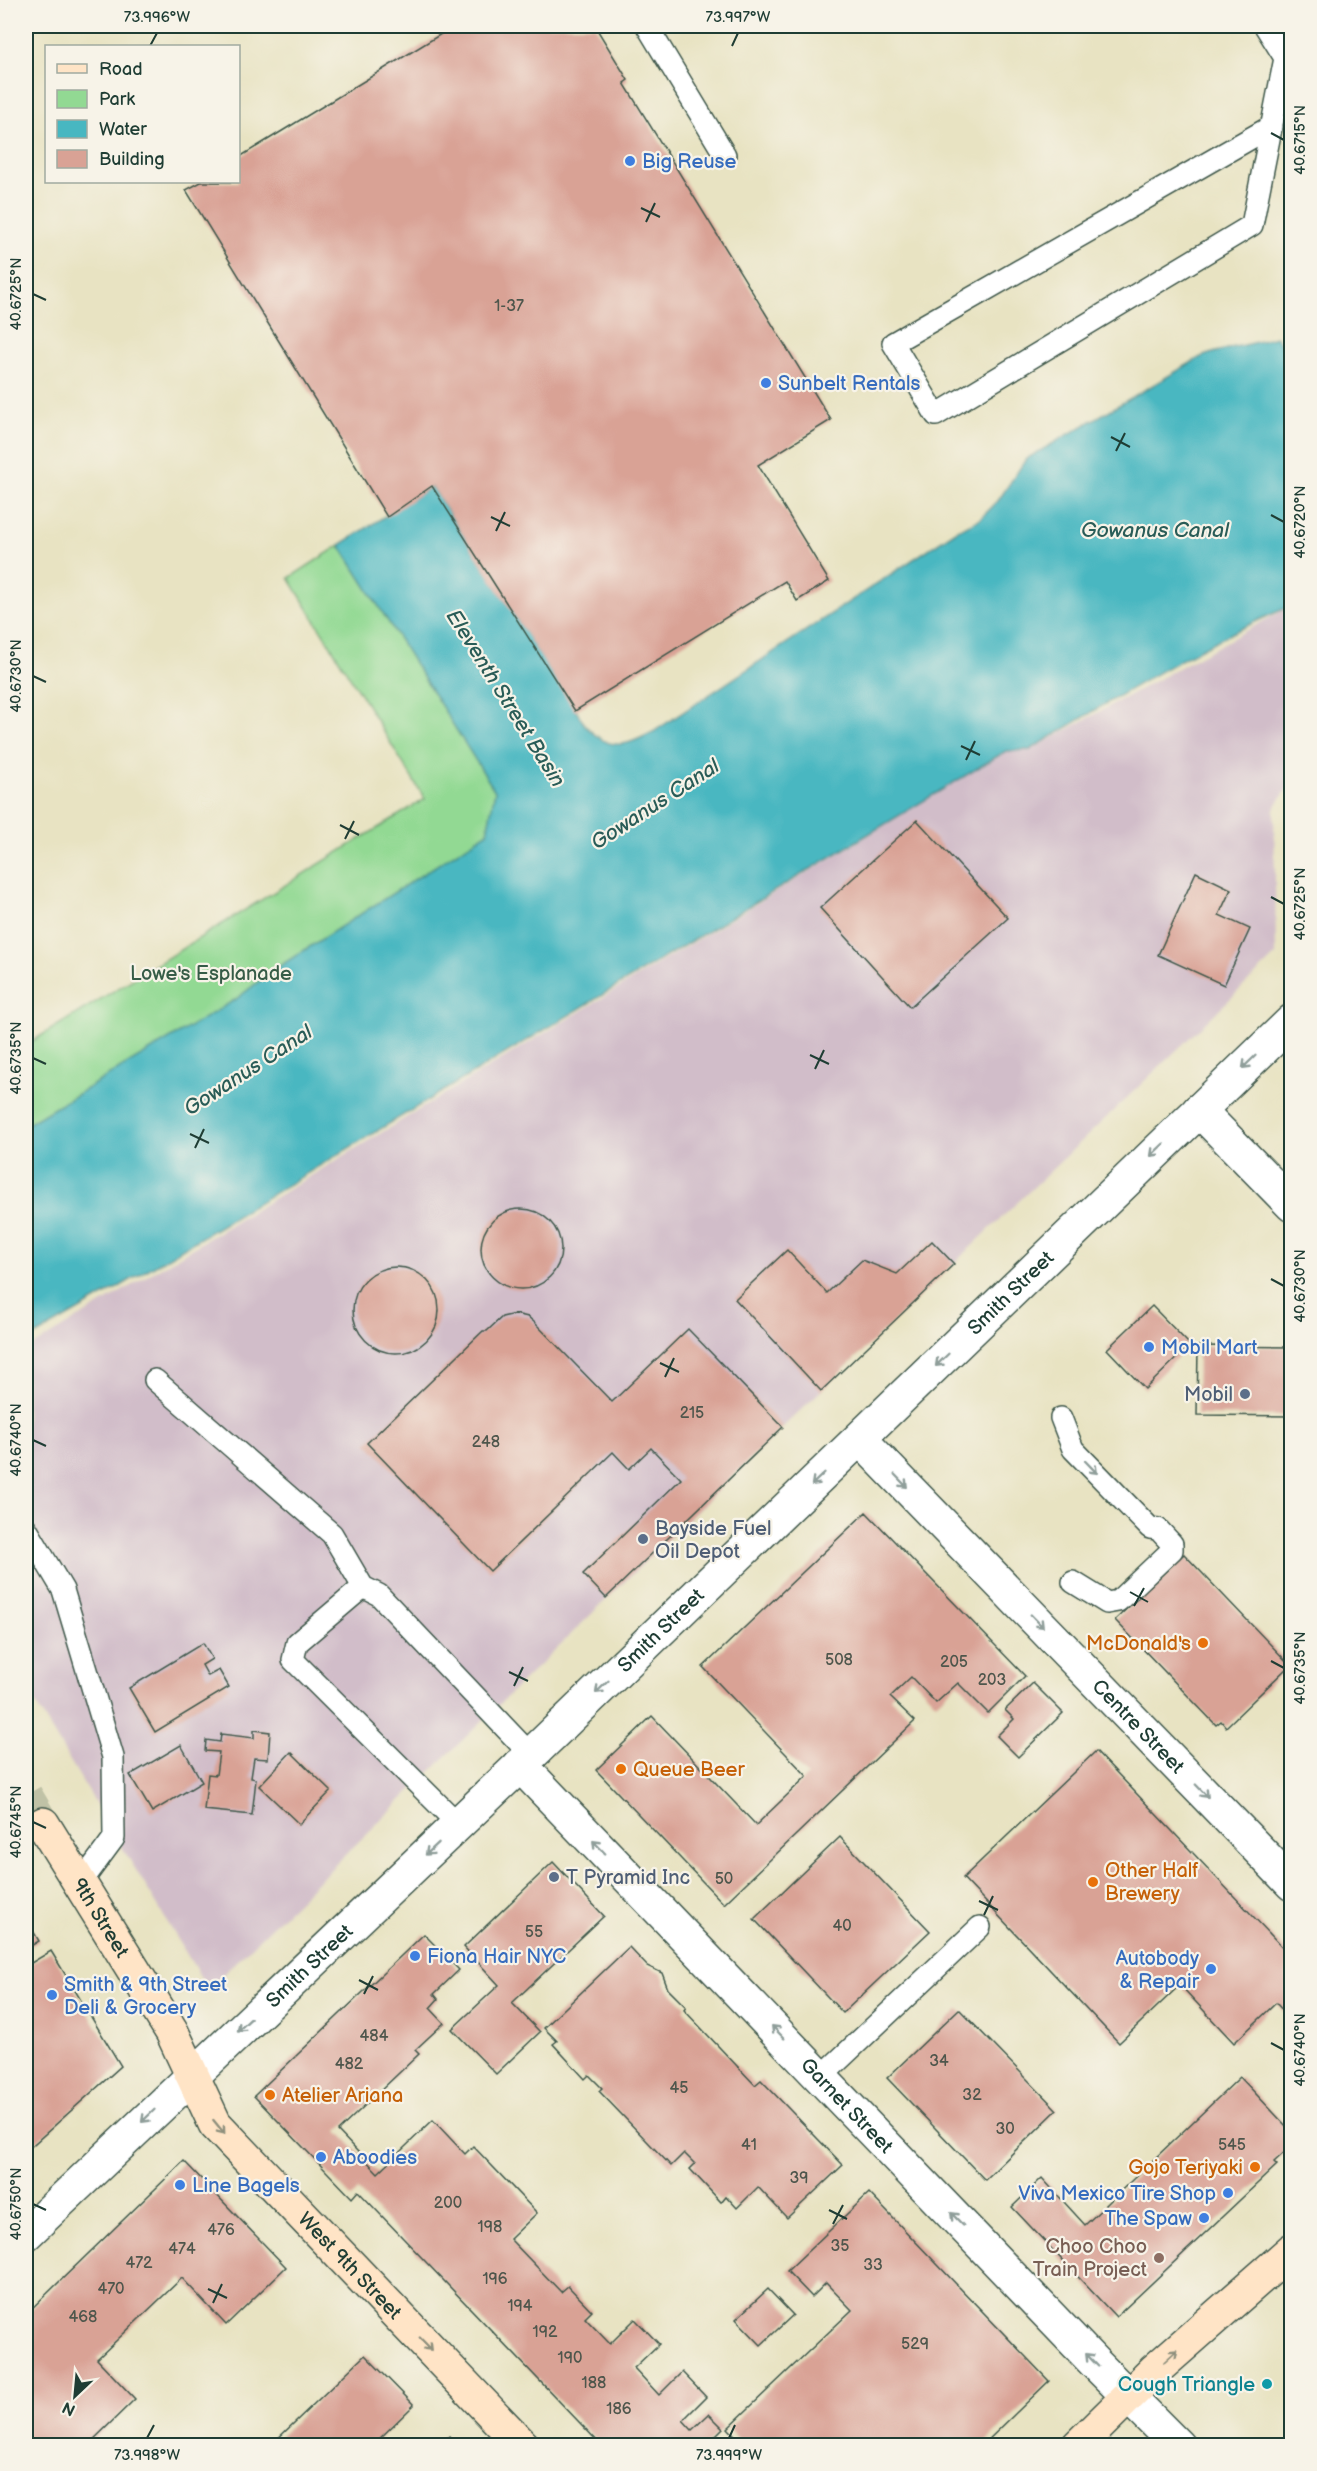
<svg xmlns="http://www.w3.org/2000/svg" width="1317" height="2471" font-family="'Balsamiq Sans',sans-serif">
  <rect width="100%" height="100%" fill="#f7f3e8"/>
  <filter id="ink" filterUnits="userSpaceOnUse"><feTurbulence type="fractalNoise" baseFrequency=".0167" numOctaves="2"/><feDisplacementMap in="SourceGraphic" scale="12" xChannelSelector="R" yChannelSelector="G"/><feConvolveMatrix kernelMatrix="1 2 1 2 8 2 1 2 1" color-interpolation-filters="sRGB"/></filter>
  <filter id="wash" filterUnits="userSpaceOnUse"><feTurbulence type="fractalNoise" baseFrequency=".008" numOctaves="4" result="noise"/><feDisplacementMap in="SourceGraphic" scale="24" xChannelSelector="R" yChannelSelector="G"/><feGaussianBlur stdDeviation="1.35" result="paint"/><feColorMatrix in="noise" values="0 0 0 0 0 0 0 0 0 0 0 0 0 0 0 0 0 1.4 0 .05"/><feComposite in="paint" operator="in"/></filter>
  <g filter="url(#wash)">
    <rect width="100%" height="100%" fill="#e8e3c2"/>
    <polygon fill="#d1bdc9" points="1291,606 1292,781 1274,809 1276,955 783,1427 211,1986 206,1986 26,1688 26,1350 1006,751 1030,750"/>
    <polygon fill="#92d993" stroke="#588b64" stroke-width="1.5" points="340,545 495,791 487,833 275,969 235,1000 26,1125 26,1045 425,799 289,578"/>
    <path fill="#48b7c1" stroke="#347a7a" stroke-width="1.5" d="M 1276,337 L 1291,361 L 1291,606 C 1199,644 1115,698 1030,750 L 1006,751 L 119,1287 L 26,1341 L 26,1125 L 235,1000 L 275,969 L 487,833 L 495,791 L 340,545 L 432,486 L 585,725 C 609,752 624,747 653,732 L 956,531 L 980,519 L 998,501 L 1026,459 L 1201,357 C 1225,348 1251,344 1276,337 Z"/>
    <g id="blocks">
      <g fill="#d9a295">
        <polygon points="454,26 595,26 628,80 624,83 831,420 758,465 829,581 797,601 785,581 575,711 432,486 387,517 186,190 201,182 238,182 238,158"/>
        <polygon points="917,820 1008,918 910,1007 820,908"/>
        <polygon points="1196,872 1231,889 1219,915 1250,929 1224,985 1158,955"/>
        <circle cx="521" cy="1249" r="40"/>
        <polygon points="932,1241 954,1264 821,1391 735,1299 787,1250 827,1293 862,1260 897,1274"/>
        <circle cx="396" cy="1310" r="43"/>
        <polygon points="1152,1306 1190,1345 1145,1389 1107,1349"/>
        <polygon points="515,1314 528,1317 534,1322 612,1402 688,1329 783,1427 606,1598 583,1574 681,1479 651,1448 629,1469 613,1452 490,1571 367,1443 483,1331 487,1331 502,1317"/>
        <polygon points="1198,1346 1292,1347 1291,1416 1197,1415"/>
        <polygon points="866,1512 1025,1676 988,1713 958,1683 936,1703 911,1677 890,1697 915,1721 724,1904 596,1770 652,1716 756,1825 807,1776 703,1667"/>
        <polygon points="1184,1554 1290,1665 1226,1727 1221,1721 1216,1725 1115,1620 1136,1600 1133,1596 1147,1583 1150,1586"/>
        <polygon points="203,1643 212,1659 202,1665 208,1676 219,1670 229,1687 155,1732 129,1688"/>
        <polygon points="1033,1683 1063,1713 1018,1757 997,1736 1014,1719 1005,1710"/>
        <polygon points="254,1730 270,1732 268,1759 254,1758 251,1778 256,1779 252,1815 204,1810 208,1774 216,1775 219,1752 205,1751 206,1740 220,1742 221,1734 254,1738"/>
        <polygon points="181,1745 202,1782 152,1812 130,1775"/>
        <polygon points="1096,1751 1288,1953 1285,2013 1276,2003 1234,2043 1180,1985 1119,2043 963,1878"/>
        <polygon points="291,1752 331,1791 299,1824 259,1786"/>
        <polygon points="840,1837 930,1931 843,2013 754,1919"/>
        <polygon points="553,1862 604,1916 512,2003 540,2032 496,2074 452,2029 499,1985 464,1947"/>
        <polygon points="26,1919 39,1941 26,1949"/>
        <polygon points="424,1934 459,1970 434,1994 438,1999 430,2008 444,2023 415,2050 419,2054 338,2131 378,2173 433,2120 465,2154 473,2146 537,2213 510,2239 561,2292 568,2286 592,2311 585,2318 610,2344 635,2319 659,2344 634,2368 659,2395 682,2372 706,2397 683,2420 692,2430 709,2414 723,2428 705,2446 602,2446 358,2191 352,2198 254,2096"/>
        <polygon points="629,1947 647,1966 662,1973 668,1989 686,2007 684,2010 755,2085 761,2080 843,2165 787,2218 758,2187 737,2208 726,2196 721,2202 690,2169 695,2164 684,2153 671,2166 599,2091 602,2088 589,2075 585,2079 553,2044 557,2041 544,2028"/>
        <polygon points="51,1951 121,2066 26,2151 26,2086 33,2079 26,2067 26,1966"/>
        <polygon points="959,2009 1057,2110 985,2180 887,2078"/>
        <polygon points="1240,2077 1288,2128 1289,2148 1274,2162 1277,2165 1116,2317 1012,2207 1042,2178 1085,2225"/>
        <polygon points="184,2161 286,2267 226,2325 182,2278 97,2359 135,2399 87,2446 26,2446 26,2314"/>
        <polygon points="869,2193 1049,2381 982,2446 745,2446 728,2428 852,2310 826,2283 812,2297 787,2271"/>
        <polygon points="768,2289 793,2315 761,2345 736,2319"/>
        <polygon points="365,2355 414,2405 372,2446 270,2446"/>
        <polygon points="449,2436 458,2446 440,2446"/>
      </g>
    </g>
  </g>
  <g filter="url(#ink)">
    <use href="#blocks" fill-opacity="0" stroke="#3d5649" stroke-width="1.5"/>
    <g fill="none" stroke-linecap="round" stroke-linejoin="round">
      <polyline stroke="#c0c2a6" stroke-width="33" stroke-dasharray="33 16" stroke-linecap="butt" points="26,1795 43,1824"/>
      <defs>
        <g id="service">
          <polyline points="647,26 725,155"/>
          <polyline points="1265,26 1285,58 1252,225 936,415 893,343 1272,126"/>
          <polyline points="155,1380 332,1534 363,1587 379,1595 531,1755"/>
          <polyline points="1061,1418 1073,1449 1150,1528 1158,1529 1172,1544 1172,1550 1118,1601 1107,1603 1073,1582"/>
          <polyline points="26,1528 63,1590 113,1757 114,1838 80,1884"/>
          <polyline points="363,1587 297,1643 293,1660 458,1824"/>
          <polyline points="821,2077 980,1927"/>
        </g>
        <g id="minor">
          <polyline points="1199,1110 1292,1205"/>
          <path id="s1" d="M 860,1439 L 1292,1884"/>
          <path id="s2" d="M 520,1765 L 1095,2363 L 1178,2446"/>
        </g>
        <g id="tertiary">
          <path id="s3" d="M 26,2234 L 531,1755 L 1292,1021"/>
        </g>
        <g id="secondary">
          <path id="s4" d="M 43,1824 L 172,2032 L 215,2124 L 523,2446"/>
          <polyline points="1078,2446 1154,2371 1292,2250"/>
        </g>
      </defs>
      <use href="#service" stroke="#3d5649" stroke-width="24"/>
      <use href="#minor" stroke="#3d5649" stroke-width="36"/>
      <use href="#tertiary" stroke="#3d5649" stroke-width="36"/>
      <use href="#secondary" stroke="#3d5649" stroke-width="36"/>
      <use href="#service" stroke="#fff" stroke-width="21"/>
      <use href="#minor" stroke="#fff" stroke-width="33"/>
      <use href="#tertiary" stroke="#fff" stroke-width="33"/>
      <use href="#secondary" stroke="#ffe4c6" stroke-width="33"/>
    </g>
    <defs><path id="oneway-shaft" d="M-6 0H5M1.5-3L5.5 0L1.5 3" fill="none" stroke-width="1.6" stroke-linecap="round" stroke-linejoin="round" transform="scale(1.5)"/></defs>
    <g stroke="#8f9e9a">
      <use href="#oneway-shaft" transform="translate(1249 1062) rotate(136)"/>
      <use href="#oneway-shaft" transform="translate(1157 1150) rotate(136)"/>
      <use href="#oneway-shaft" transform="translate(942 1360) rotate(136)"/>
      <use href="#oneway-shaft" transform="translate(1091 1467) rotate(46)"/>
      <use href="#oneway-shaft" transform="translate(818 1479) rotate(136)"/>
      <use href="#oneway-shaft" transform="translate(901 1481) rotate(46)"/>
      <use href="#oneway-shaft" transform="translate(1037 1621) rotate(46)"/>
      <use href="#oneway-shaft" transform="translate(602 1687) rotate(136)"/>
      <use href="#oneway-shaft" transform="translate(1202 1791) rotate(46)"/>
      <use href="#oneway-shaft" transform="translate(599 1847) rotate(-134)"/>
      <use href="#oneway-shaft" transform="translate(432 1849) rotate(137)"/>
      <use href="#oneway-shaft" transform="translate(244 2025) rotate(137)"/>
      <use href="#oneway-shaft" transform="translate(778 2032) rotate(-134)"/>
      <use href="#oneway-shaft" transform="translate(148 2116) rotate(136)"/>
      <use href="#oneway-shaft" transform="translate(957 2219) rotate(-134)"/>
      <use href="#oneway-shaft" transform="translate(1092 2360) rotate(-134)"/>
    </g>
    <g stroke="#8f907d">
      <use href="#oneway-shaft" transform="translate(219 2127) rotate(51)"/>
      <use href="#oneway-shaft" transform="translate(426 2344) rotate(46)"/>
      <use href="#oneway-shaft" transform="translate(1171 2356) rotate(-42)"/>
    </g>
  </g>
  <path fill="none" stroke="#1f3d34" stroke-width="2" d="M 150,46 L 157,33M 732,46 L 738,33M 1271,133 L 1284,140M 641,208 L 660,217M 646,222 L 655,203M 33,294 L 46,300M 1111,437 L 1130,447M 1116,451 L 1125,433M 1271,515 L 1284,522M 491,517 L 510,526M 496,531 L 505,512M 33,676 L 46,682M 961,746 L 980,755M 966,760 L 975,741M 340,825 L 359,835M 345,839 L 354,821M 1271,897 L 1284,904M 810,1055 L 829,1064M 33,1058 L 46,1064M 815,1069 L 824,1050M 190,1134 L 209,1143M 195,1148 L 204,1129M 1271,1279 L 1284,1286M 660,1363 L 679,1372M 665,1377 L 674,1358M 33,1440 L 46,1446M 1130,1592 L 1148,1602M 1134,1606 L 1144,1588M 1271,1661 L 1284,1668M 509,1672 L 528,1681M 514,1686 L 523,1667M 33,1822 L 46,1828M 979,1901 L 998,1910M 984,1915 L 993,1896M 359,1980 L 378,1990M 364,1994 L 373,1976M 1271,2043 L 1284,2050M 33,2204 L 46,2210M 829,2210 L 847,2219M 833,2224 L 843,2205M 208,2289 L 227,2298M 213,2303 L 222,2284M 147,2438 L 154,2425M 729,2438 L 735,2425"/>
  <g fill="#3f7fe0" stroke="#f7f3e8" stroke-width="2">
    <circle cx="630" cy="161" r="6"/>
    <circle cx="766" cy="383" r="6"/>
    <circle cx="1149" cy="1347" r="6"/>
    <circle cx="415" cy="1956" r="6"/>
    <circle cx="1211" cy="1969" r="6"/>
    <circle cx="52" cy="1995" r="6"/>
    <circle cx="321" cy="2157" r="6"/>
    <circle cx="180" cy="2185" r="6"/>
    <circle cx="1228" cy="2193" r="6"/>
    <circle cx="1204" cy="2218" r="6"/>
  </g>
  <g fill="#5c6f8a" stroke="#f7f3e8" stroke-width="2">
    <circle cx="1245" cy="1394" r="6"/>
    <circle cx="643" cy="1539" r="6"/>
    <circle cx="554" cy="1877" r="6"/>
  </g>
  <g fill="#e8710a" stroke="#f7f3e8" stroke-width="2">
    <circle cx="1203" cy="1643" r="6"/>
    <circle cx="621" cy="1769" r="6"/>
    <circle cx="1093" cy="1882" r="6"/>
    <circle cx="270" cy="2095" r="6"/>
    <circle cx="1255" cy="2167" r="6"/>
  </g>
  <circle fill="#8d6e63" stroke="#f7f3e8" stroke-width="2" cx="1159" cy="2258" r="6"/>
  <circle fill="#0f9aa8" stroke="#f7f3e8" stroke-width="2" cx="1267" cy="2384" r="6"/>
  <g text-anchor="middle" stroke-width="4.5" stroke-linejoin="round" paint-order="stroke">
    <g font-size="16" fill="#4e564c">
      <text x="509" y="311">1-37</text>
      <text x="692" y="1418">215</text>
      <text x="486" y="1447">248</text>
      <text x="839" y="1665">508</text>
      <text x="954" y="1667">205</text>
      <text x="992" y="1685">203</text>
      <text x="724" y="1884">50</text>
      <text x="842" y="1931">40</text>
      <text x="534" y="1937">55</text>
      <text x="374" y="2041">484</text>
      <text x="939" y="2066">34</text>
      <text x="349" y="2069">482</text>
      <text x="679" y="2093">45</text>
      <text x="972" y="2100">32</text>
      <text x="1005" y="2134">30</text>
      <text x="749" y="2150">41</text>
      <text x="1232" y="2150">545</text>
      <text x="799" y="2183">39</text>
      <text x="448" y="2208">200</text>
      <text x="490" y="2232">198</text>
      <text x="221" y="2235">476</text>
      <text x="840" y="2251">35</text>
      <text x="182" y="2254">474</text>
      <text x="139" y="2268">472</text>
      <text x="873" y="2270">33</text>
      <text x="495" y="2284">196</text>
      <text x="111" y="2294">470</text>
      <text x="520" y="2311">194</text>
      <text x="83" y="2322">468</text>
      <text x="545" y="2337">192</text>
      <text x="915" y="2349">529</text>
      <text x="570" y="2363">190</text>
      <text x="594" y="2388">188</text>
      <text x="619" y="2414">186</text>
    </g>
    <g font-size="20" fill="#366cbe" stroke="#f7f3e8" text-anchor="start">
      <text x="642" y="168">Big Reuse</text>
      <text x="778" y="390">Sunbelt Rentals</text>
      <text x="1161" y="1354">Mobil Mart</text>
      <text x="427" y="1963">Fiona Hair NYC</text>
      <text x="1199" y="1965" text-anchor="end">Autobody<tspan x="1199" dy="23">&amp; Repair</tspan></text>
      <text x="64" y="1991">Smith &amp; 9th Street<tspan x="64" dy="23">Deli &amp; Grocery</tspan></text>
      <text x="333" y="2164">Aboodies</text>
      <text x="192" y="2192">Line Bagels</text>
      <text x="1216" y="2200" text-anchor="end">Viva Mexico Tire Shop</text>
      <text x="1192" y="2225" text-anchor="end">The Spaw</text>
    </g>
    <g font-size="20" fill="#365c47" stroke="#f7f3e8">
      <text x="211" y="980">Lowe's Esplanade</text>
    </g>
    <g font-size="20" fill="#1f3d34" stroke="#f7f3e8">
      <text dy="7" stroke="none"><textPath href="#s3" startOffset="1362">Smith Street</textPath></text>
      <text dy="7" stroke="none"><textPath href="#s3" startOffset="876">Smith Street</textPath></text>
      <text dy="7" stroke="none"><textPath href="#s1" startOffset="400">Centre Street</textPath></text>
      <text dy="7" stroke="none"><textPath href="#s4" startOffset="110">9th Street</textPath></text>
      <text dy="7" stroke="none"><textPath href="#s3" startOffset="390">Smith Street</textPath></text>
      <text dy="7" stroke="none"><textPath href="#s2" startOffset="472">Garnet Street</textPath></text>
      <text dy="7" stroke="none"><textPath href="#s4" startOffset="542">West 9th Street</textPath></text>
    </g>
    <g font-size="20" fill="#4e5e75" stroke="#f7f3e8" text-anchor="start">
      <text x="1233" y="1401" text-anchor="end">Mobil</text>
      <text x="655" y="1535">Bayside Fuel<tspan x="655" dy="23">Oil Depot</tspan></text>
      <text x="566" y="1884">T Pyramid Inc</text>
    </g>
    <g font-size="20" fill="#c56008" stroke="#f7f3e8" text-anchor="start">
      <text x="1191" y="1650" text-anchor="end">McDonald's</text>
      <text x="633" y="1776">Queue Beer</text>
      <text x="1105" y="1877">Other Half<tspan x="1105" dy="23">Brewery</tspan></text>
      <text x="282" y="2102">Atelier Ariana</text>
      <text x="1243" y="2174" text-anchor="end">Gojo Teriyaki</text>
    </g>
    <g font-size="20" fill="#785e54" stroke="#f7f3e8" text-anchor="end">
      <text x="1147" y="2253">Choo Choo<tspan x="1147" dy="23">Train Project</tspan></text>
    </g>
    <g font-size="20" fill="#0d838f" stroke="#f7f3e8" text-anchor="end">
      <text x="1255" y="2391">Cough Triangle</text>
    </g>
    <g font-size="21" font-style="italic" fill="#295c57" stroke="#f7f3e8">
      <text x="1155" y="537">Gowanus Canal</text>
      <text transform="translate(506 698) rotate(58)" y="7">Eleventh Street Basin</text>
      <text transform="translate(655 804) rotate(-33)" y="7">Gowanus Canal</text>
      <text transform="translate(248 1070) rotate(-33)" y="7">Gowanus Canal</text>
    </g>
  </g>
  <rect width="1317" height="2471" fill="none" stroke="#f7f3e8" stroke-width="66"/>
  <rect x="45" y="45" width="195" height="138" fill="#f7f3e8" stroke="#a1aaa0" stroke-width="1.5"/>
  <rect x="57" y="64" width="30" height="9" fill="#ffe4c6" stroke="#a1aaa0" stroke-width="1.5"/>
  <text x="99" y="75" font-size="18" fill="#1f3d34">Road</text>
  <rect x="57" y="90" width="30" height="18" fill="#92d993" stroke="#a1aaa0" stroke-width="1.5"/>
  <text x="99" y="105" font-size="18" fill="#1f3d34">Park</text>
  <rect x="57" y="120" width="30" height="18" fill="#48b7c1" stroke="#a1aaa0" stroke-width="1.5"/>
  <text x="99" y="135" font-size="18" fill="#1f3d34">Water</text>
  <rect x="57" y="150" width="30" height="18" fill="#d9a295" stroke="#a1aaa0" stroke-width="1.5"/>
  <text x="99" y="165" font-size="18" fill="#1f3d34">Building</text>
  <g transform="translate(75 2396) rotate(206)" stroke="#f7f3e8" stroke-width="4.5" paint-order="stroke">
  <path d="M0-4.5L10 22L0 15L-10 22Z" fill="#1f3d34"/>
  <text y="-9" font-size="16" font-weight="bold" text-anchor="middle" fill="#1f3d34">N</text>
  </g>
  <rect x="33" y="33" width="1251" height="2405" fill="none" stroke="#1f3d34" stroke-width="2"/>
  <g font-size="15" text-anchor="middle" fill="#1f3d34">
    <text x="157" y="22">73.996°W</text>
    <text x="738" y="22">73.997°W</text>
    <text transform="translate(1300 140) rotate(-90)" y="5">40.6715°N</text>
    <text transform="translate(16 294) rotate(-90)" y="5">40.6725°N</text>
    <text transform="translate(1300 522) rotate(-90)" y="5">40.6720°N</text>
    <text transform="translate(16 676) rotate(-90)" y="5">40.6730°N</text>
    <text transform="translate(1300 904) rotate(-90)" y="5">40.6725°N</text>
    <text transform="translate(16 1058) rotate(-90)" y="5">40.6735°N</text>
    <text transform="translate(1300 1286) rotate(-90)" y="5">40.6730°N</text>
    <text transform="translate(16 1440) rotate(-90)" y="5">40.6740°N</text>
    <text transform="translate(1300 1668) rotate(-90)" y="5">40.6735°N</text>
    <text transform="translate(16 1822) rotate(-90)" y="5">40.6745°N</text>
    <text transform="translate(1300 2050) rotate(-90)" y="5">40.6740°N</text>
    <text transform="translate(16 2204) rotate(-90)" y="5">40.6750°N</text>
    <text x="147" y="2460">73.998°W</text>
    <text x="729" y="2460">73.999°W</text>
  </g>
</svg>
